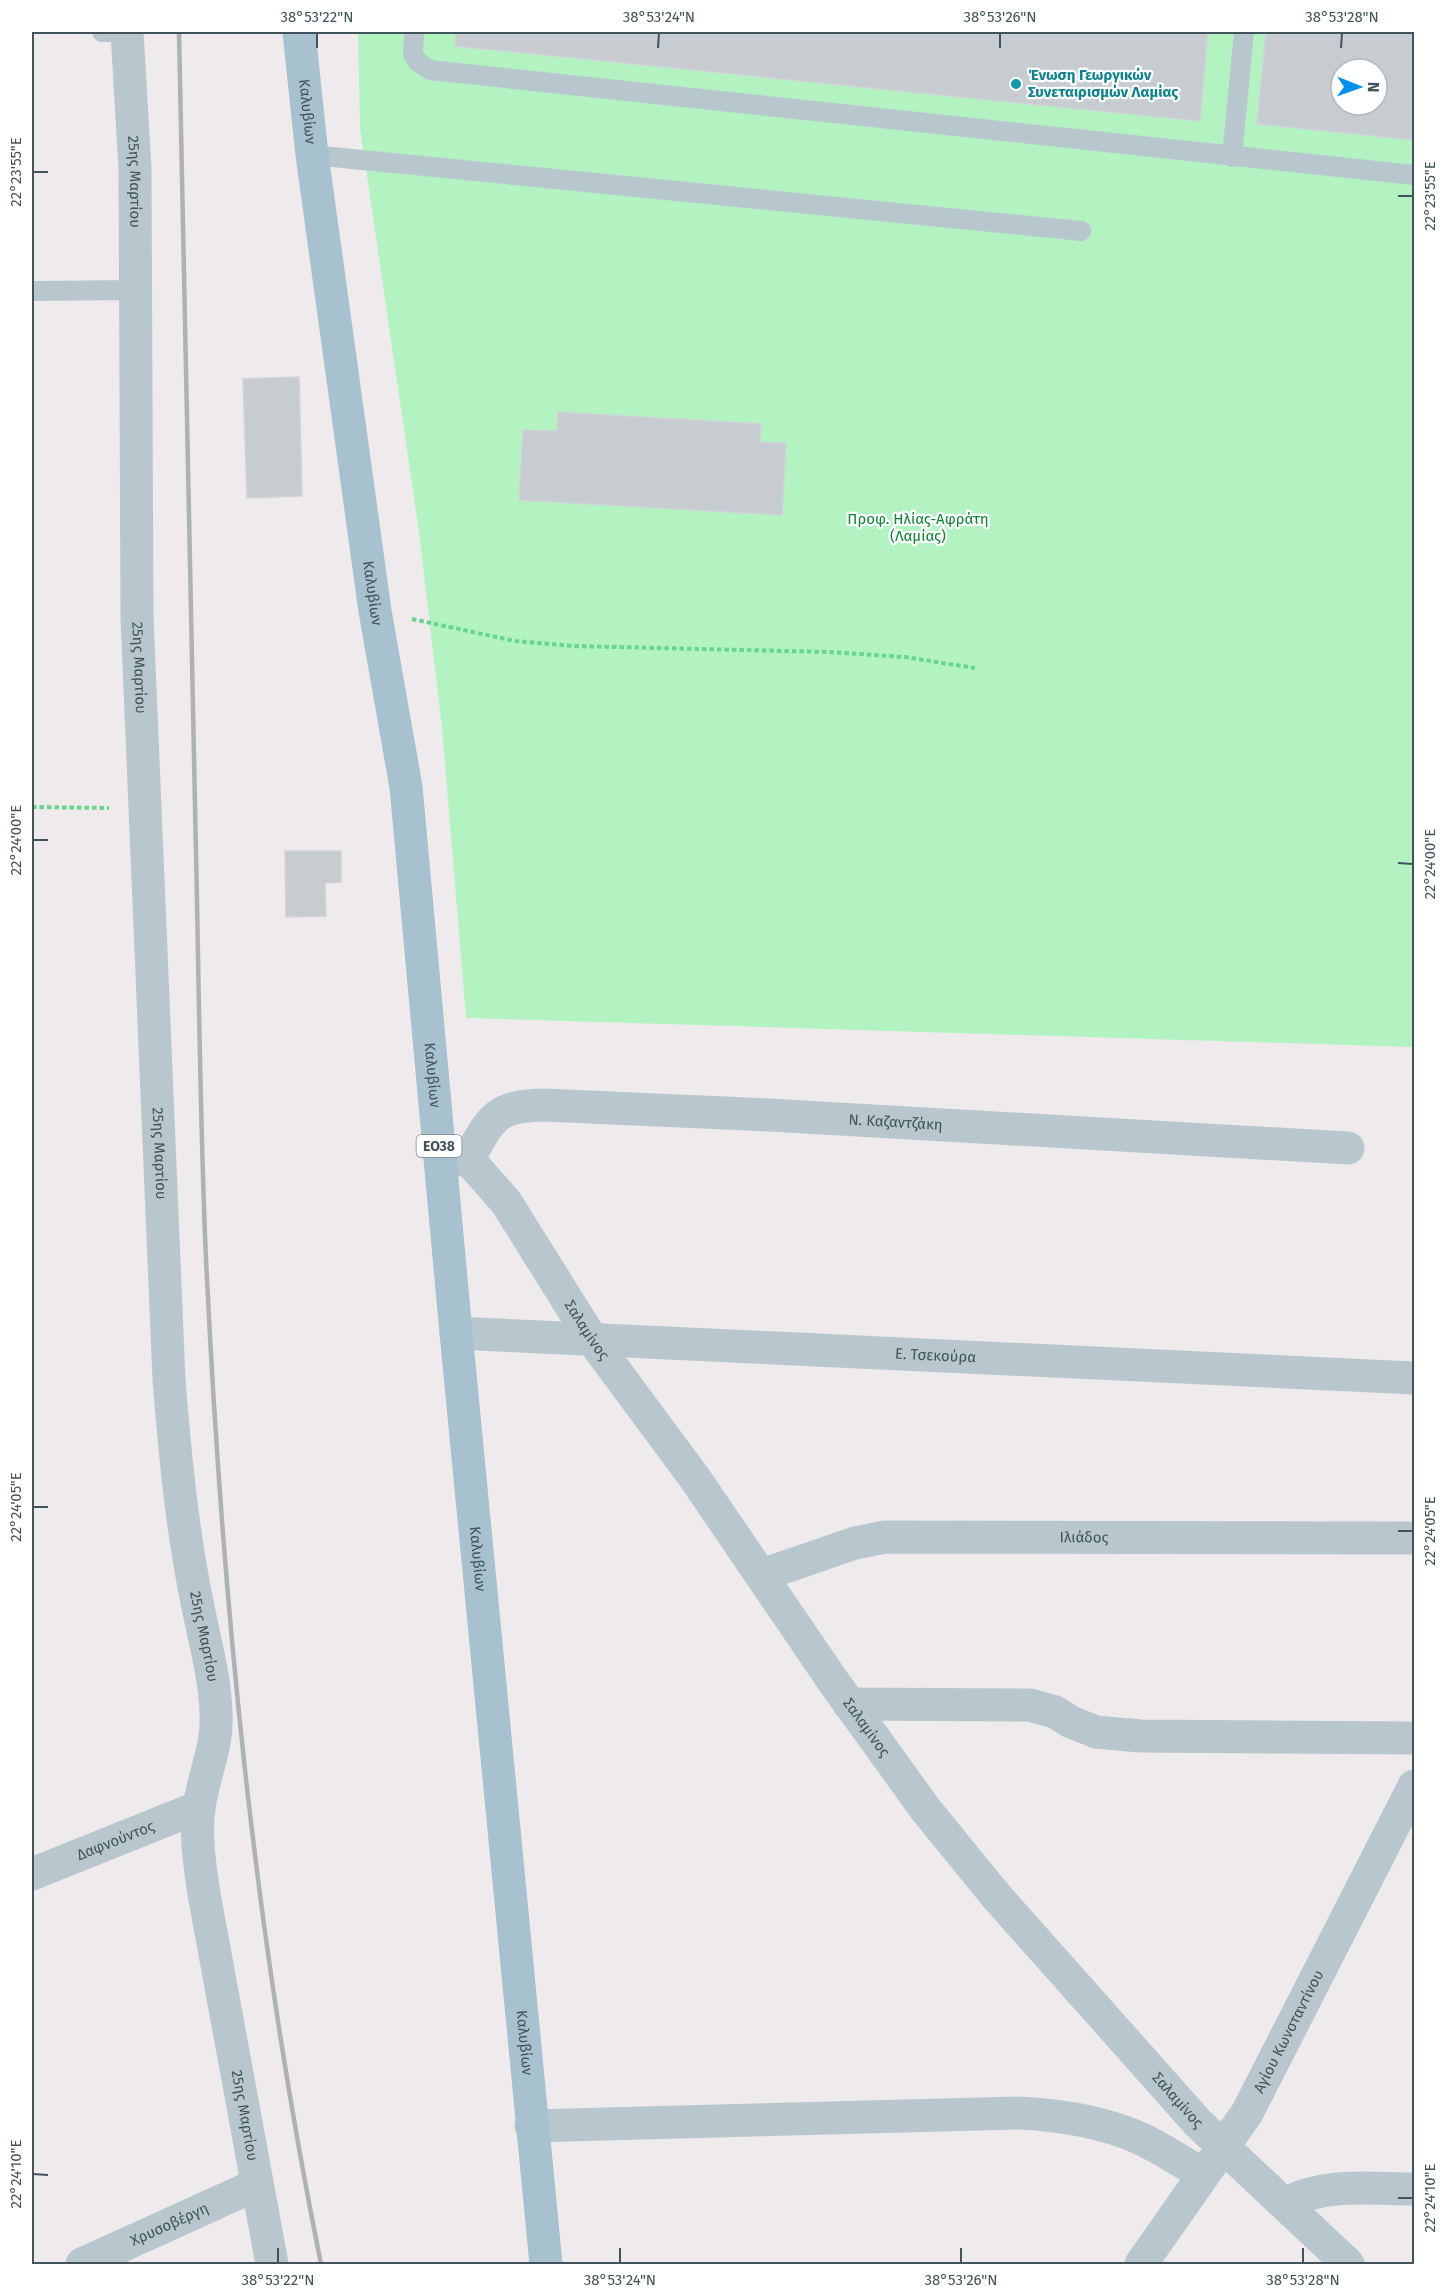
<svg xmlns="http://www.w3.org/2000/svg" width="1446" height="2296" font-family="'Fira Sans',sans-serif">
  <rect width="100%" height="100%" fill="#efebec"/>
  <path fill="#b3f3c2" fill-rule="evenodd" d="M 358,32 L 1414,32 L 1414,1047 L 466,1018 L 442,728 L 419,532 L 360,128 ZM 1341,69 L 1377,69 L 1377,105 L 1341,105 Z"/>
  <g fill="#c7ccd1" stroke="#cfd3d8" stroke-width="1.5" fill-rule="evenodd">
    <polygon points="456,32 1208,32 1200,121 455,46"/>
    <path d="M 1266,32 L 1414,32 L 1414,140 L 1257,124 ZM 1341,69 L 1377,69 L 1377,105 L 1341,105 Z"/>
    <polygon points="299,377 302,496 247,498 243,379"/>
    <polygon points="558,412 761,424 760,442 786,443 782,515 519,500 523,430 557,431"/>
    <polygon points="285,851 341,851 341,882 325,883 326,916 286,917"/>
  </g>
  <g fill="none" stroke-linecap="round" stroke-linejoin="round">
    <g stroke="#67d58e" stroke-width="4" stroke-dasharray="4.5 3" stroke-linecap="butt">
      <polyline points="412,619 515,641 573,646 828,652 905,657 975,668"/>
      <polyline points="32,807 109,808"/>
    </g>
    <g stroke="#b8c7cd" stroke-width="20">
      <polyline points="102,32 127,32"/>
      <polyline points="414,32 413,54 418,62 430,70 1414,175"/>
      <polyline points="312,155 1081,231"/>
      <polyline points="1232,157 1244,32"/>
      <polyline points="32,291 136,290"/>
    </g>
    <g stroke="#b8c7cd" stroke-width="33">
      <path id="s1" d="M 127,32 L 135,169 L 137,617 L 169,1380 C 175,1454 182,1529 197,1602 C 204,1639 215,1675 216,1714 C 218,1747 203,1776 199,1808 C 195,1837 200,1866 204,1894 L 272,2264"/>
      <path id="s2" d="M 468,1159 C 492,1118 494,1106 544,1105 L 769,1115 L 1348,1148"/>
      <path id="s3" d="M 441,1161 L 468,1159 L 506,1202 L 591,1338 L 694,1477 L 833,1681 L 926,1810 L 997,1897 L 1198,2123 L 1348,2264"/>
      <path id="s4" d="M 456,1333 L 1414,1378"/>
      <path id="s5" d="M 762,1575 L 855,1543 L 885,1537 L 1414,1538"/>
      <polyline points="849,1704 1030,1705 1055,1712 1071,1722 1096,1732 1140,1736 1414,1738"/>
      <path id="s6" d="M 32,1874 L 199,1807"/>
      <path d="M 531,2126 L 1019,2113 C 1059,2115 1100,2121 1137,2137 C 1160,2147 1181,2162 1203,2174"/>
      <path d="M 1285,2204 C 1324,2182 1372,2189 1414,2189"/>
      <path id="s7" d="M 82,2264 L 256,2185"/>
      <path id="s8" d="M 1141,2264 L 1247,2113 L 1414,1786"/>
    </g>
    <path stroke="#a7c1cf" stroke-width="33" id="s9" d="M 299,32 L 312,155 L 375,611 L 406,787 L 456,1333 L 546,2264"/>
    <path stroke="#adb2b7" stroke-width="4.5" d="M 179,32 C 184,305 190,579 196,853 C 199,988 200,1124 206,1259 C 222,1596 254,1934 321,2264"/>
  </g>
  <path fill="none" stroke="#42535b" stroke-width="2" d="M 317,48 L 317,33M 658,48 L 659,33M 1000,48 L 1000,33M 1341,48 L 1342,33M 33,172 L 48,172M 1398,196 L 1413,196M 33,840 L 48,840M 1398,863 L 1413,864M 33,1507 L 48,1507M 1398,1531 L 1413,1531M 33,2174 L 48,2175M 1398,2198 L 1413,2198M 278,2263 L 278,2248M 620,2263 L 620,2248M 961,2263 L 961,2248M 1303,2263 L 1303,2248"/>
  <circle fill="#0f9aa8" stroke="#fff" stroke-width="2" cx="1016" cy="84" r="6"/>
  <g text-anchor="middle" stroke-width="4.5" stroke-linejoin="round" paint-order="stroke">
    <rect fill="#fff" stroke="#7b878c" stroke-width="1.5" x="416.5" y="1135" width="45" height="22" rx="4.5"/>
    <g font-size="14" font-weight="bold" fill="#42535b">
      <text x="439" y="1151">ΕΟ38</text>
    </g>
    <g font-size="15" font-weight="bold" fill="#0d838f" stroke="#fff" text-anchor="start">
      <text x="1028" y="80">Ένωση Γεωργικών<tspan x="1028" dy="17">Συνεταιρισμών Λαμίας</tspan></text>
    </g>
    <g font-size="15" fill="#42535b" stroke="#fff">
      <text dy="5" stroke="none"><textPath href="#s9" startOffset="80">Καλυβίων</textPath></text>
      <text dy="5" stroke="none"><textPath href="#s1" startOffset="150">25ης Μαρτίου</textPath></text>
      <text dy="5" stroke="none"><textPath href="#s9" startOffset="566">Καλυβίων</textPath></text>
      <text dy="5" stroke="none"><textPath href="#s1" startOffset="636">25ης Μαρτίου</textPath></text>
      <text dy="5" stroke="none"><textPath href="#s9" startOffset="1052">Καλυβίων</textPath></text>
      <text dy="5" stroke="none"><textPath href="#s2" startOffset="453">Ν. Καζαντζάκη</textPath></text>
      <text dy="5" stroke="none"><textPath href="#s1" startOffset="1122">25ης Μαρτίου</textPath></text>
      <text dy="5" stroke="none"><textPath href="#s3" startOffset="236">Σαλαμίνος</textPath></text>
      <text dy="5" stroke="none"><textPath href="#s4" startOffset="480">Ε. Τσεκούρα</textPath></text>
      <text dy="5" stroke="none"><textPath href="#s5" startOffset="328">Ιλιάδος</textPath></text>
      <text dy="5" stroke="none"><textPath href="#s9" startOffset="1538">Καλυβίων</textPath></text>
      <text dy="5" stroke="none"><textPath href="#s1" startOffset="1608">25ης Μαρτίου</textPath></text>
      <text dy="5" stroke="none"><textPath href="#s3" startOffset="722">Σαλαμίνος</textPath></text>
      <text dy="5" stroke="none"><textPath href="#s6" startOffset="90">Δαφνούντος</textPath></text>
      <text dy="5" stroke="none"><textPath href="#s8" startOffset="276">Αγίου Κωνσταντίνου</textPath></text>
      <text dy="5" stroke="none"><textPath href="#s9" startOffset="2024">Καλυβίων</textPath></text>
      <text dy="5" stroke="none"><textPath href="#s3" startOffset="1208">Σαλαμίνος</textPath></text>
      <text dy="5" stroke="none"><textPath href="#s1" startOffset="2094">25ης Μαρτίου</textPath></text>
      <text dy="5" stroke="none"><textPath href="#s7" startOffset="96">Χρυσοβέργη</textPath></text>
    </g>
    <g font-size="15" fill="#0c8335" stroke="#fff">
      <text x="918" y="524">Προφ. Ηλίας-Αφράτη<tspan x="918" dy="17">(Λαμίας)</tspan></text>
    </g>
  </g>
  <rect width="1446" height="2296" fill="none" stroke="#ffffff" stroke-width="66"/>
  <g transform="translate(1359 87) rotate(91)"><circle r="28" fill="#ffffff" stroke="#b3babd" stroke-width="1.5"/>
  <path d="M0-4.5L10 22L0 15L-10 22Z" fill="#0490ef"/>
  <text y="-9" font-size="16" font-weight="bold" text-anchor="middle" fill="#42535b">N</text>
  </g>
  <rect x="33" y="33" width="1380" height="2230" fill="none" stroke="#42535b" stroke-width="2"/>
  <g font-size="15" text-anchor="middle" fill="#42535b">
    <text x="317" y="22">38°53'22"N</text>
    <text x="659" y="22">38°53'24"N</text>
    <text x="1000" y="22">38°53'26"N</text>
    <text x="1342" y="22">38°53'28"N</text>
    <text transform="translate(16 172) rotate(-90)" y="5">22°23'55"E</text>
    <text transform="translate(1430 196) rotate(-90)" y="5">22°23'55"E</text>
    <text transform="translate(16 840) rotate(-90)" y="5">22°24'00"E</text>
    <text transform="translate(1430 864) rotate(-90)" y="5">22°24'00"E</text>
    <text transform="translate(16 1507) rotate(-90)" y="5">22°24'05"E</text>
    <text transform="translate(1430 1531) rotate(-90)" y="5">22°24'05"E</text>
    <text transform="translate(16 2174) rotate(-90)" y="5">22°24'10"E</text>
    <text transform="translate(1430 2198) rotate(-90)" y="5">22°24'10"E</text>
    <text x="278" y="2285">38°53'22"N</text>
    <text x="620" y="2285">38°53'24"N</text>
    <text x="961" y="2285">38°53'26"N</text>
    <text x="1303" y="2285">38°53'28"N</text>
  </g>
</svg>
